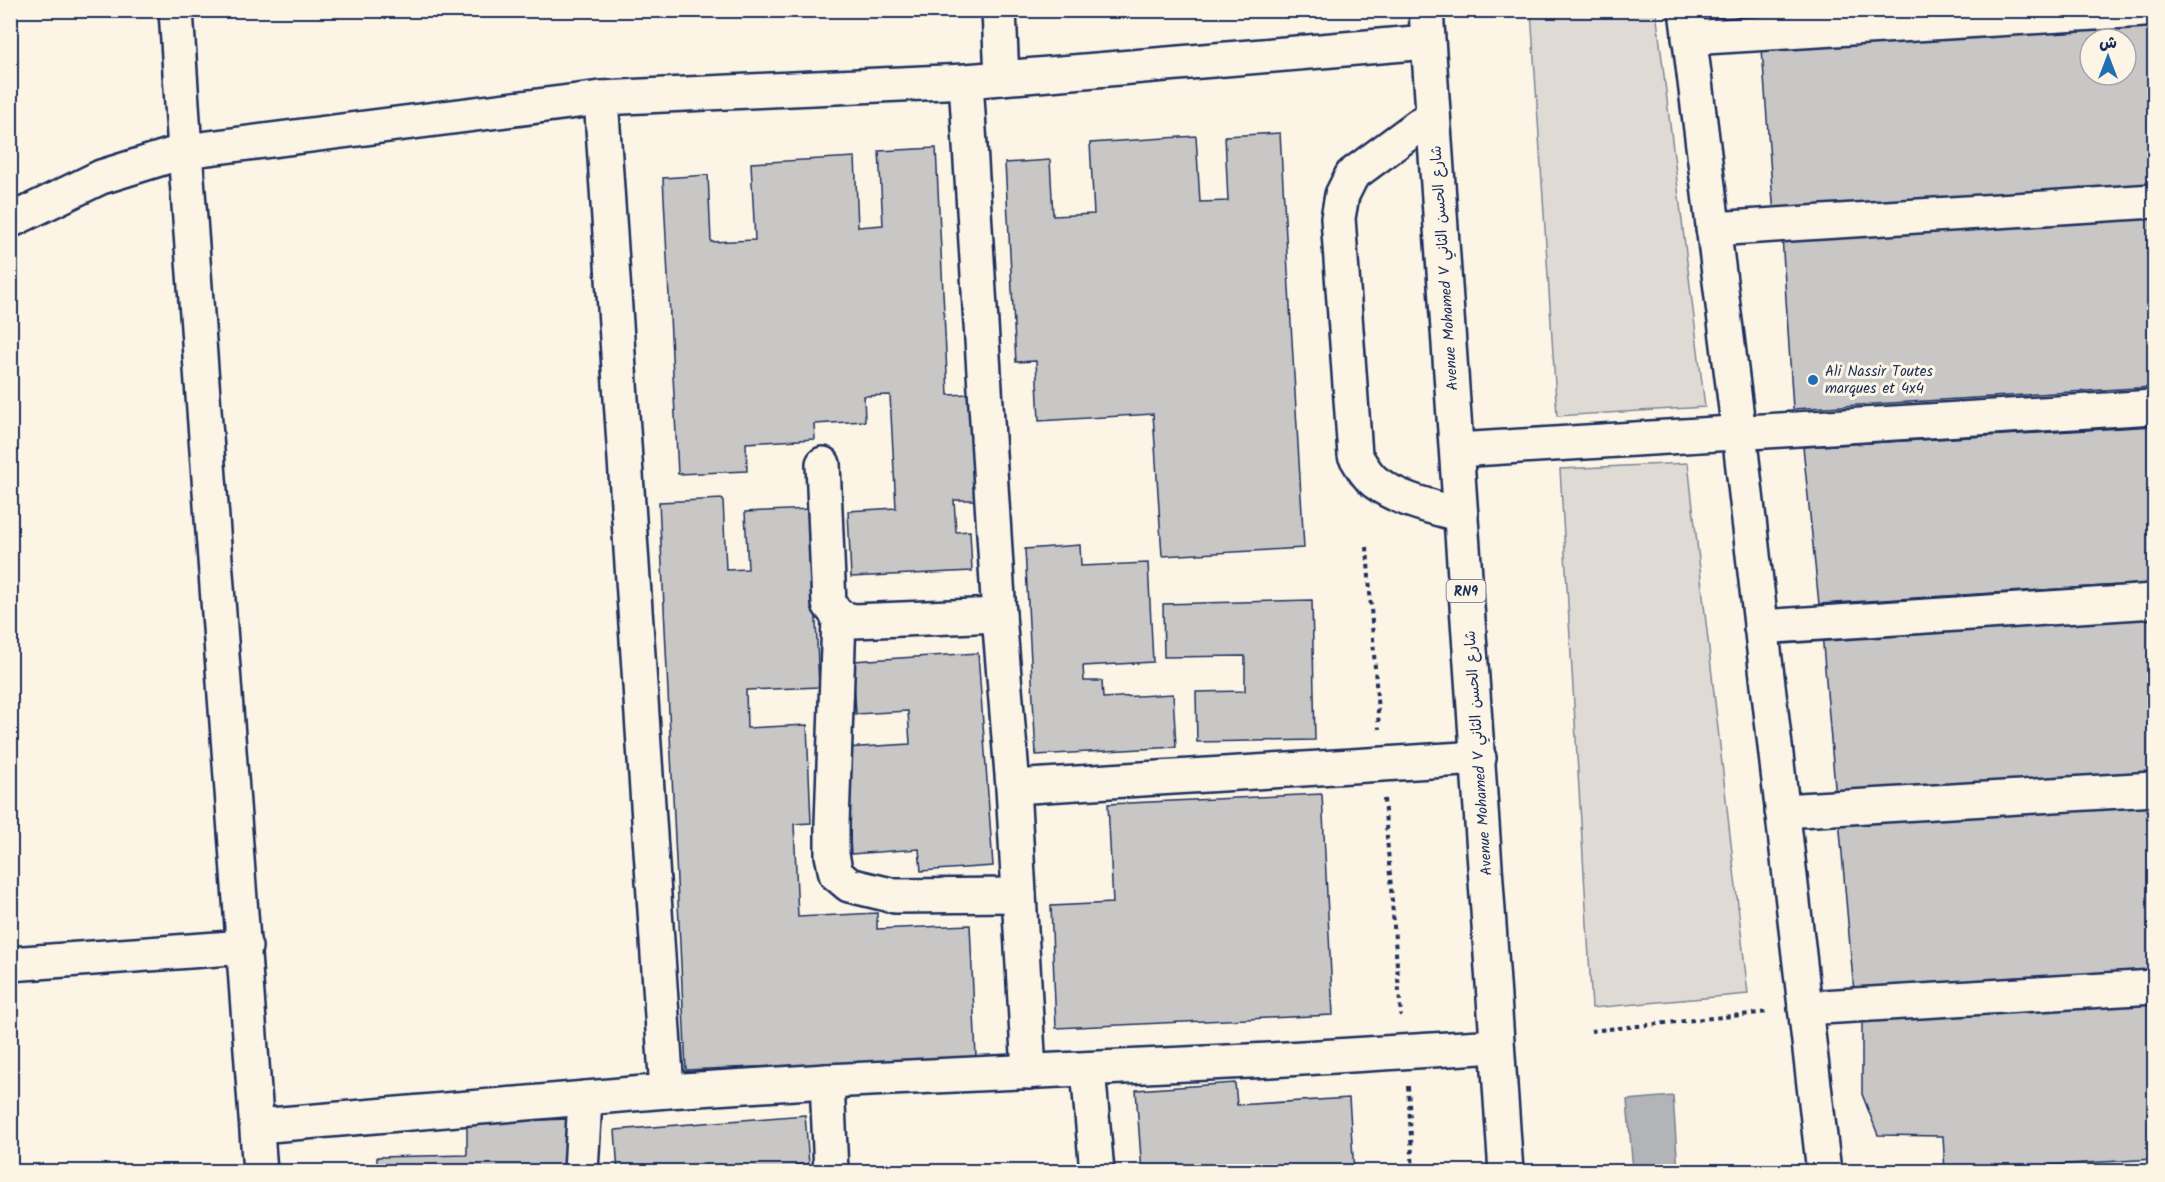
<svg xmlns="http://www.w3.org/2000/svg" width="2165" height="1182" font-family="Kalam,'Playpen Sans Arabic',sans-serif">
  <rect width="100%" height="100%" fill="#fcf5e5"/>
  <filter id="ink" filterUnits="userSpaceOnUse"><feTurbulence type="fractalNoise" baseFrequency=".0167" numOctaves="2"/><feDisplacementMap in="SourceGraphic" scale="12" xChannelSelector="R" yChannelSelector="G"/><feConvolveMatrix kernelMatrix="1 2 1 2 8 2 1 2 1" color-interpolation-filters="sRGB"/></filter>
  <g filter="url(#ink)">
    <g fill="#dfdbd4" stroke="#7d8599" stroke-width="1.5">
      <polygon points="1531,11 1656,11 1705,407 1557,416"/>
      <polygon points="1688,463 1748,994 1592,1008 1560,469"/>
    </g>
    <polygon fill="#b2b4b8" stroke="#767f94" stroke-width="1.5" points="1673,1096 1678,1171 1633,1171 1627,1100"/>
    <g fill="#c8c7c6" stroke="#1b2f5e" stroke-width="1.5" fill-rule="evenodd">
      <polygon points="1758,10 2000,10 1759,26"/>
      <path d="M 2154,21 L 2154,190 L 1774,216 L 1762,49 ZM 2090,39 L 2126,39 L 2126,75 L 2090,75 Z"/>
      <polygon points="1280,133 1304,548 1162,556 1153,414 1039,421 1036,361 1016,362 1005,163 1050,160 1053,216 1094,214 1090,143 1196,136 1200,202 1228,201 1225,136"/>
      <polygon points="936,148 948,395 970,394 975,500 954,500 956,532 970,531 972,571 851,577 848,511 896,508 890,395 864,396 865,421 814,424 815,439 746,443 747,471 678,474 663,178 708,175 711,242 755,240 751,163 855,157 858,227 883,225 879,151"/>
      <polygon points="2154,213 2154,387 1793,409 1782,236"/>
      <polygon points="2154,426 2154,583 1819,604 1803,447"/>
      <polygon points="723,499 726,570 748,569 745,512 811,509 819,687 746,690 747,728 807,725 811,823 794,824 798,917 877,913 877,929 970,925 976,1057 686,1070 659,502"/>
      <polygon points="1080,545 1081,566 1148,563 1153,662 1083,666 1084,681 1102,681 1103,698 1173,694 1176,747 1036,755 1025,549"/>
      <polygon points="1312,600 1315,740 1197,742 1196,692 1245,691 1245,656 1164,657 1163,604"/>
      <polygon points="2154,613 2154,779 1836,799 1822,633"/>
      <polygon points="978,653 993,866 921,871 919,849 851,854 844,748 910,744 908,711 856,714 853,661"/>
      <polygon points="1322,794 1333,1015 1056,1028 1051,906 1113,903 1108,804"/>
      <polygon points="2154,802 2154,974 1854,992 1839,819"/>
      <polygon points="2154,1000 2154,1159 1945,1171 1943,1136 1878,1135 1862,1094 1862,1015"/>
      <polygon points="1235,1083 1237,1105 1349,1098 1354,1172 1142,1172 1136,1090"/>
      <polygon points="805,1115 809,1164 795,1165 796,1172 618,1172 615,1130"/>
      <polygon points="571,1119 573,1172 377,1172 377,1157 467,1155 467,1122"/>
    </g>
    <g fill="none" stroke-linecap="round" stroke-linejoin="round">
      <defs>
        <g id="minor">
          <polyline points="176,10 185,151 601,98 966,81 1427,42"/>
          <polyline points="999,10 1002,78"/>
          <polyline points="1686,10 1739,433 1824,1172"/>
          <polyline points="1689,38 2144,10"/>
          <polyline points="966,81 999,615 1013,787 1029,1072"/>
          <polyline points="601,98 667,1091"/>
          <path d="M 1433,115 L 1352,175 L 1342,195 L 1338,218 L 1355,455 C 1361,465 1366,475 1375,482 C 1399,500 1433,507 1461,515"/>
          <polyline points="10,221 101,177 185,151 260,1172"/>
          <polyline points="1713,229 2154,201"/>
          <polyline points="1457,450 2154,407"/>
          <polyline points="823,464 829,604 839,617 854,621 999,615"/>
          <polyline points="839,617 832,824 832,855 836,874 849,885 895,896 1019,895"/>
          <polyline points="1761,627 2154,601"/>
          <polyline points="1013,787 1479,758"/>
          <polyline points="1782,811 2154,789"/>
          <polyline points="10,964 245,947"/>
          <polyline points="1805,1008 2154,987"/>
          <polyline points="1088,1069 1097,1172"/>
          <polyline points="827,1081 831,1172"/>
          <polyline points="258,1126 667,1091 827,1081 1270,1060 1497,1046"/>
          <polyline points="581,1172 585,1098"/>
        </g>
        <polyline id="major" points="1426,10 1506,1172"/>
      </defs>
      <use href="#minor" stroke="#1b2f5e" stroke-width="38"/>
      <use href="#major" stroke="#1b2f5e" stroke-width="38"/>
      <g stroke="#1b2f5e" stroke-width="4" stroke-dasharray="4.5 4.5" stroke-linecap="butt">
        <polyline points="1367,547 1379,729"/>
        <polyline points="1384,799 1401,1016"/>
        <polyline points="1591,1031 1769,1012"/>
        <polyline points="1408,1086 1413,1172"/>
      </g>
      <use href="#minor" stroke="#fcf5e5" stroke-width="33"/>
      <use href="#major" stroke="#fcf5e5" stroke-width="33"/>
    </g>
  </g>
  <circle fill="#1f6fb2" stroke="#fcf5e5" stroke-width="2" cx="1813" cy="380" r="6"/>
  <g text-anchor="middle" stroke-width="6" stroke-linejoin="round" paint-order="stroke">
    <rect fill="#fcf5e5" stroke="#5e6a86" stroke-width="1.5" x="1446.5" y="580" width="39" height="22" rx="4.5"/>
    <g font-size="14" font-weight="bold" fill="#1b2f5e">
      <text x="1466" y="596">RN9</text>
    </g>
    <g font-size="15" fill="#1b2f5e" stroke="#fcf5e5">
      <text transform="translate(1444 268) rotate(-94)" y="5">Avenue Mohamed V شارع الحسن الثاني</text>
      <text transform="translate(1478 753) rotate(-94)" y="5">Avenue Mohamed V شارع الحسن الثاني</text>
    </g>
    <g font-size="15" fill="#1b2f5e" stroke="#fcf5e5" text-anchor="start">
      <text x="1825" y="376">Ali Nassir Toutes<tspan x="1825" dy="17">marques et 4x4</tspan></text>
    </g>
  </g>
  <rect width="2165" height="1182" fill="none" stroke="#fcf5e5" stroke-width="36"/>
  <rect x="18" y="18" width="2129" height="1146" fill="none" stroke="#1b2f5e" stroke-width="2" filter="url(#ink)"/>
  <g transform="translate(2108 57)"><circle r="28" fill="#fcf5e5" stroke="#a2a6af" stroke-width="1.5"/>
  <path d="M0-4.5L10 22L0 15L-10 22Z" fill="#1f6fb2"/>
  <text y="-9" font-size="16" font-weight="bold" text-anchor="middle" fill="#1b2f5e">ش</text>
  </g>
</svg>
